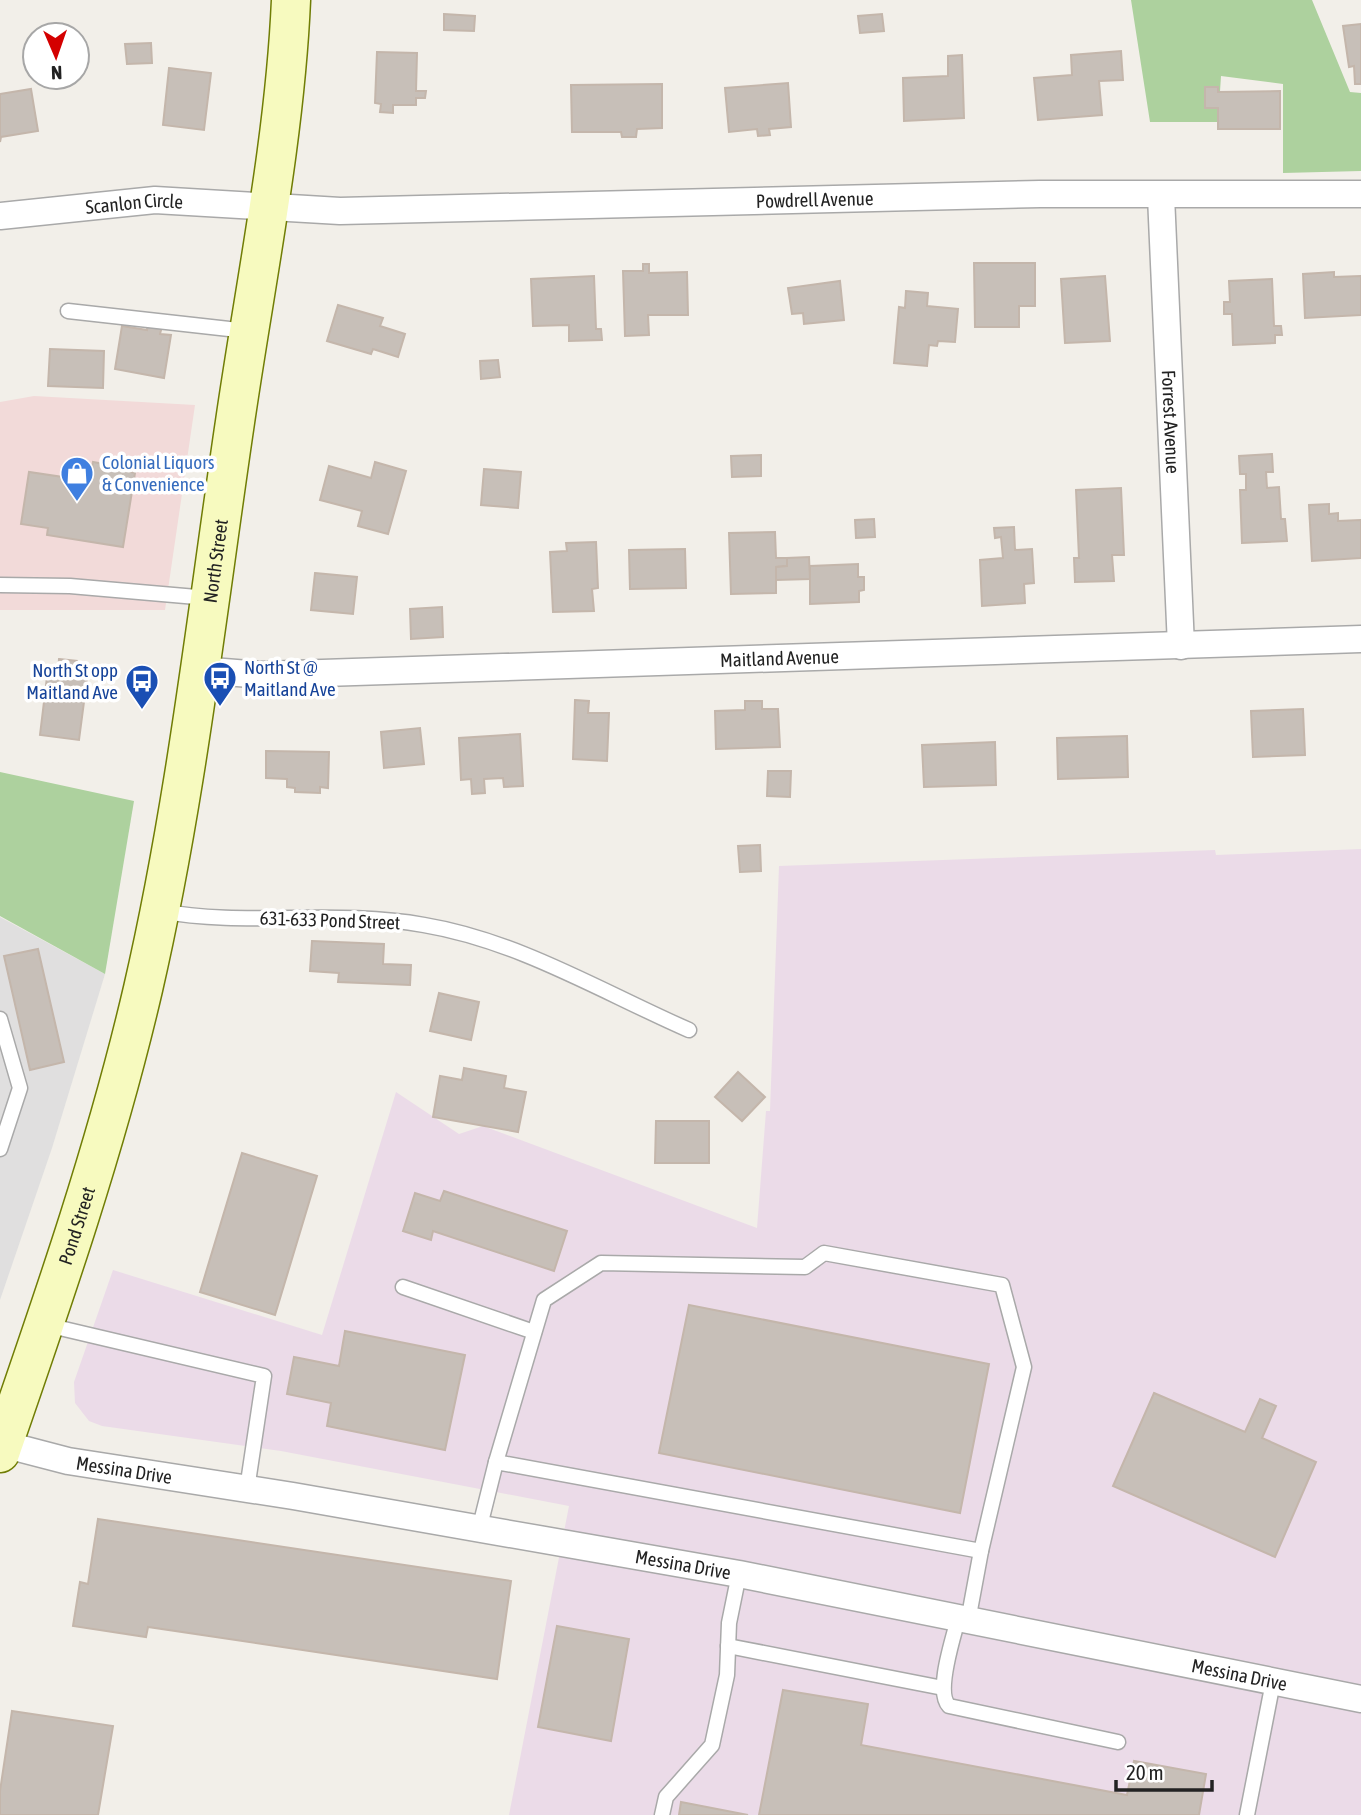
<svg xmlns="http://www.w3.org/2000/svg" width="1361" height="1815" font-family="'Asap Condensed',sans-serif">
  <rect width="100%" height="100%" fill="#f2efe9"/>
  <polygon fill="#e0dfdf" points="0,917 105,974 52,1148 0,1300"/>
  <polygon fill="#f2dad9" points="34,396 195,405 165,610 0,610 0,402"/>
  <polygon fill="#ebdbe8" points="1361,849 1361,1815 509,1815 569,1506 281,1451 102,1426 89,1421 75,1403 74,1382 113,1270 322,1335 396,1092 459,1134 483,1126 757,1228 766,1111 770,1111 779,866 1215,850 1216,855"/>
  <g fill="#add19e">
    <polygon points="1131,0 1312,0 1350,92 1361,93 1361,171 1283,173 1283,84 1221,76 1218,122 1150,122"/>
    <polygon points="0,772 134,801 105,974 0,916"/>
  </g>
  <g fill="#c7bfb8" stroke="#c4b6ab" stroke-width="2">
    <polygon points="444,14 475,16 474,31 444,30"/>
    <polygon points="882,14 884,31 860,33 858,16"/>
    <polygon points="1361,24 1361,84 1355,84 1354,66 1349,67 1343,26"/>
    <polygon points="151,43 152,63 127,64 125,44"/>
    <polygon points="1121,51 1123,80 1099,81 1102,115 1038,120 1034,78 1072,75 1071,55"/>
    <polygon points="377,52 417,53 416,91 426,91 425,98 416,98 416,105 393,105 393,113 380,112 381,104 375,103"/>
    <polygon points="962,55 964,118 904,121 903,78 948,76 948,56"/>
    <polygon points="169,68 211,73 204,130 163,125"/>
    <polygon points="788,83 791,127 769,129 770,135 758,136 757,129 729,132 725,88"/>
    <polygon points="662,84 662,128 637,129 636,137 622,137 621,132 572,132 571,85"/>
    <polygon points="1205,87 1218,87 1218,92 1280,91 1280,129 1218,129 1218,108 1205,108"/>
    <polygon points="31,89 38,131 1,137 0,142 0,94"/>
    <polygon points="974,263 1035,263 1035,306 1019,306 1019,327 975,327"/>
    <polygon points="643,264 649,264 649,273 687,272 688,315 648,315 649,335 625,336 623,271 643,271"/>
    <polygon points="1334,272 1334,277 1361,276 1361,315 1305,318 1303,274"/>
    <polygon points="594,276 596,329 601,329 602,340 569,341 569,325 533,326 531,279"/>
    <polygon points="1105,276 1110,341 1065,343 1061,279"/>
    <polygon points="1272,279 1274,326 1281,326 1282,335 1275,335 1275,343 1233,345 1232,314 1224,314 1224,302 1230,302 1229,281"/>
    <polygon points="840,281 844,320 804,324 803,313 792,314 788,288"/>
    <polygon points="906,291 928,293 927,306 958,309 955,342 938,341 937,346 929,345 927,366 894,363 899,307 905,308"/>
    <polygon points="338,305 383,318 380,326 405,334 398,357 373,349 371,354 327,341"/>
    <polygon points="148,323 162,326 160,334 171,335 164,378 115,369 122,326 147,330"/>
    <polygon points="50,349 104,351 103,388 48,386"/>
    <polygon points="498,360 500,377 481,379 480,361"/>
    <polygon points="1272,454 1273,472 1266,472 1267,488 1279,487 1281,519 1285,519 1287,541 1242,543 1240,490 1246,490 1246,474 1240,474 1239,456"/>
    <polygon points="761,455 761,476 732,477 731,456"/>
    <polygon points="110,458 127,461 126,471 135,473 123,547 47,535 48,528 21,524 29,472 90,481 93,462 109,465"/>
    <polygon points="375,462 406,471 388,534 358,526 362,511 320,500 329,466 371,478"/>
    <polygon points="484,469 521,472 518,508 481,505"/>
    <polygon points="1121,488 1124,555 1112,555 1114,581 1075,582 1074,558 1079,558 1076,490"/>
    <polygon points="1329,504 1329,514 1338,513 1338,521 1361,520 1361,558 1312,561 1309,505"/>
    <polygon points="874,519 875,537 856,538 855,520"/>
    <polygon points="1014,527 1015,550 1032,549 1034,583 1024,584 1025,603 982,606 980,560 1003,558 1001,537 995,538 994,528"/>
    <polygon points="775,532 776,558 787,558 787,566 776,567 776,593 731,594 729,533"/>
    <polygon points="596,542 598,588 592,589 594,611 553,612 550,552 567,551 566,543"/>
    <polygon points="685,549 686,588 630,589 629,550"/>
    <polygon points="809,557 810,579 776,580 776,567 787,566 787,558"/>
    <polygon points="858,564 858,577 864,577 864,590 859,591 859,602 810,604 810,566"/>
    <polygon points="315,573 357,577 353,614 311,610"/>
    <polygon points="442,607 443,637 411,639 410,609"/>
    <polygon points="59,659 77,661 75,677 87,679 79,740 40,735 47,677 57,679"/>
    <polygon points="575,700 589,701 588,713 609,713 607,761 573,759"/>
    <polygon points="745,701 762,701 762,709 778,709 780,747 716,749 715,711 745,710"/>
    <polygon points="1303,709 1305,755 1253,757 1251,711"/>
    <polygon points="420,728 424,764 384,768 381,732"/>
    <polygon points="520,734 523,786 504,787 503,778 484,779 485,793 472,794 471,779 461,780 459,738"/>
    <polygon points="1127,736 1128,777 1058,779 1057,738"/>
    <polygon points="995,742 996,785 924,787 922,745"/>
    <polygon points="266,751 329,752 328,788 320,787 320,793 295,792 295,788 287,787 287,779 266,778"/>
    <polygon points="768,771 791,771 790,797 767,796"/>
    <polygon points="760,845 761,871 740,872 738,846"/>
    <polygon points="312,941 384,944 383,964 411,965 410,985 338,982 339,973 310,971"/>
    <polygon points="38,949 64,1062 30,1070 4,956"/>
    <polygon points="439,993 479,1002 471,1040 430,1031"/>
    <polygon points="464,1068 506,1076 504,1088 526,1092 518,1132 433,1117 440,1076 462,1080"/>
    <polygon points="738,1072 765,1097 742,1121 715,1097"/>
    <polygon points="656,1121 709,1121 709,1163 655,1163"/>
    <polygon points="242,1153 317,1176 275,1315 200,1292"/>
    <polygon points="444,1191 567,1231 554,1271 433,1231 431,1240 403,1231 415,1193 440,1201"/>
    <polygon points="689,1305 989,1364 960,1513 659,1453"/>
    <polygon points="345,1331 465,1355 445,1450 327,1426 331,1403 287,1394 294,1357 339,1366"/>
    <polygon points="1154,1393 1245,1432 1260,1399 1276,1406 1262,1438 1316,1462 1275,1557 1113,1486"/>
    <polygon points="98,1519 511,1581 497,1679 148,1627 146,1637 73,1626 80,1582 88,1584"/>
    <polygon points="557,1626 629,1639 611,1741 538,1727"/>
    <polygon points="783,1690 868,1704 861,1745 1127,1795 1134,1761 1206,1774 1199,1815 759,1815"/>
    <polygon points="12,1711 113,1726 98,1815 0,1815 0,1791"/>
    <polygon points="681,1802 748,1815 679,1815"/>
  </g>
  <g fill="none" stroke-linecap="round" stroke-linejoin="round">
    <defs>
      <g id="lane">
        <polyline points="68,311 247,331"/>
        <polyline points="0,585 70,586 208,598"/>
        <path d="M 160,911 C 246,927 336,909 424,925 C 519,941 602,992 689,1030"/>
        <polyline points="0,1019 20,1088 0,1149"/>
        <polyline points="403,1287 534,1332"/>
        <polyline points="47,1325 264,1376 247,1489"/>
        <polyline points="496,1462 544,1300 601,1263 805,1267 824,1253 1002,1285 1024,1367 981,1551"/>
        <polyline points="479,1530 496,1462 981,1551 968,1621"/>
        <path d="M 958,1619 C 953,1639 935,1692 949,1706 L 1118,1742"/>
        <polyline points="728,1646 943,1688"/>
        <polyline points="662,1815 666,1797 712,1745 727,1675 729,1623 739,1574"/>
        <polyline points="1247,1815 1273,1682"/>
      </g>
      <g id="street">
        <path id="s1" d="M 1161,196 L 1181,646"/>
        <path id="s2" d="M 0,216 L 155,200 L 340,211 L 1040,194 L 1361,194"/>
        <path id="s3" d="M 199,670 L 262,675 L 1361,639"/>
        <path id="s4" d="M 3,1444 L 68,1461 L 293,1496 L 739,1574 L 1361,1699"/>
      </g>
      <g id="secondary">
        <path id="s5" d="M 0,1453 C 53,1300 106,1148 143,989 C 186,803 207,611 235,422 C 255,284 285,139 291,0"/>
      </g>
    </defs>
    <use href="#lane" stroke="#a9a9a9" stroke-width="17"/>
    <use href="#street" stroke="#a9a9a9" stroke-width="29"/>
    <use href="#secondary" stroke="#707d05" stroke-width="41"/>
    <use href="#lane" stroke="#fff" stroke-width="14"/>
    <use href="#street" stroke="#fff" stroke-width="26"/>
    <use href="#secondary" stroke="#f7fabf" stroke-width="38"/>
  </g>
  <defs>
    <symbol id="shop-pin" viewBox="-11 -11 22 30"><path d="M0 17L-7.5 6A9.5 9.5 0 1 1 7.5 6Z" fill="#3f7fe0" stroke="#fff"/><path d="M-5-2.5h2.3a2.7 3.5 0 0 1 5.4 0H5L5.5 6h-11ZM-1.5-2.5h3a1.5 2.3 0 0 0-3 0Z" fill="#fff"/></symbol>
    <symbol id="bus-pin" viewBox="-11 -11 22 30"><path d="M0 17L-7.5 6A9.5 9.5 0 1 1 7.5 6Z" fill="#1a4fb4" stroke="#fff"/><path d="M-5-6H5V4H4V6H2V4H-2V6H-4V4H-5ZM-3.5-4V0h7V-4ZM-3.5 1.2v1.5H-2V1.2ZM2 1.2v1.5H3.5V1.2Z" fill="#fff"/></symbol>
  </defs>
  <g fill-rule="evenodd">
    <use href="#shop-pin" x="58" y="454" width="38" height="52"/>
    <use href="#bus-pin" x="201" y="659" width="38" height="52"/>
    <use href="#bus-pin" x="123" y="662" width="38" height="52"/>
  </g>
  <g text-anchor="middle" stroke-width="7" stroke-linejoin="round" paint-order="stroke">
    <g font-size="19" fill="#222" stroke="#fff">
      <text dy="7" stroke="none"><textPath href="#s2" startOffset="816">Powdrell Avenue</textPath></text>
      <text dy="7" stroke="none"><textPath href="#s2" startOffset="135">Scanlon Circle</textPath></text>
      <text dy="7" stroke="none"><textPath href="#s1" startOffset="226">Forrest Avenue</textPath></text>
      <text dy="7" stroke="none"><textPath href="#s5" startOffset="920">North Street</textPath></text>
      <text dy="7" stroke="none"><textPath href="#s3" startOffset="581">Maitland Avenue</textPath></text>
      <text transform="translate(330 920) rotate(2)" y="7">631-633 Pond Street</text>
      <text dy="7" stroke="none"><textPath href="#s5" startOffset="240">Pond Street</textPath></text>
      <text dy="7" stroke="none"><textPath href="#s4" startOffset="124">Messina Drive</textPath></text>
      <text dy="7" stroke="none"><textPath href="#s4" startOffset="691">Messina Drive</textPath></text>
      <text dy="7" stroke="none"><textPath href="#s4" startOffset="1258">Messina Drive</textPath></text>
    </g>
    <g font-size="19" fill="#366cbe" stroke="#fff" text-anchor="start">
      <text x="102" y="469">Colonial Liquors<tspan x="102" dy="22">&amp; Convenience</tspan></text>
    </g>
    <g font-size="19" fill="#164399" stroke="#fff" text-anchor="start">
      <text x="244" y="674">North St @<tspan x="244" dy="22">Maitland Ave</tspan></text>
      <text x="118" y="677" text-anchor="end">North St opp<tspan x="118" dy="22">Maitland Ave</tspan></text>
    </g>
  </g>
  <g transform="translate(56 56) rotate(178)"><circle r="33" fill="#ffffff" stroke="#a7a7a7" stroke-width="2"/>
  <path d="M0-5L12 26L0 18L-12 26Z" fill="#d40000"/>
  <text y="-10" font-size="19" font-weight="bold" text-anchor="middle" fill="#222222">N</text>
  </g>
  <path d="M1116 1780v10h96v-10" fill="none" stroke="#222222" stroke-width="3.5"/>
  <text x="1126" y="1780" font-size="21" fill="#222222" stroke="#ffffff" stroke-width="5" paint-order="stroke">20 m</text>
</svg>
